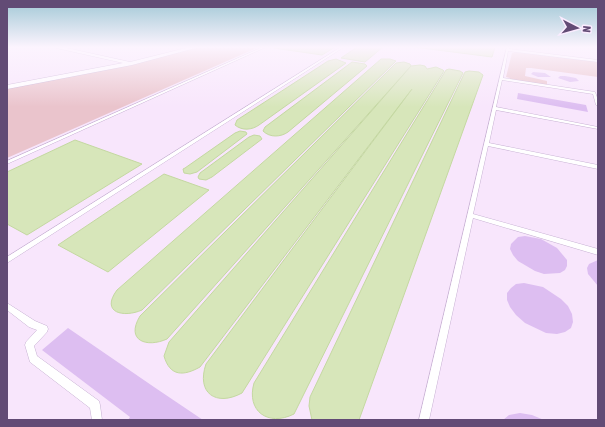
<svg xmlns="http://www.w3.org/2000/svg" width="605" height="427" font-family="'Asap Condensed',sans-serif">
  <rect width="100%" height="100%" fill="#f8e6fc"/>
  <g fill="#eac4cc">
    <polygon points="201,47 259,47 7,158 7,89 128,65"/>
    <polygon points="515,52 598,62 598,77 531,68 526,68 525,76 547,81 547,85 510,79 510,78 506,77 512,53"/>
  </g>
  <g fill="#d7e6ba" stroke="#c4d8a1">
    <polygon points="275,47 335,47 322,55 274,48"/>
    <polygon points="357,47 383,47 365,62 341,58"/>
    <polygon points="414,47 495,47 492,57"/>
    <path d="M 336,59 L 346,63 L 259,125 C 252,130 242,131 235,125 L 237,120 L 328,61 Z"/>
    <path d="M 381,59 L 390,59 L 396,61 L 142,310 C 124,318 100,313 117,290 Z"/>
    <path d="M 352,62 L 365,64 L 367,66 L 288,132 C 281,137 270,138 263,131 L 265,127 Z"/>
    <path d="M 404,62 L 410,64 L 411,66 L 167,339 C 147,348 125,341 140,316 L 396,63 Z"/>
    <path d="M 420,65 L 425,66 L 427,69 L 436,67 L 443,70 L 444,71 L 242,393 C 216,407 196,393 206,364 L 412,89 L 200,367 C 184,376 170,377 164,356 L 169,342 L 411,66 Z"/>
    <path d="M 449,69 L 460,71 L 463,73 L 294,414 C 268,427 246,411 254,383 L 446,70 Z"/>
    <polygon points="469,71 479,72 483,75 359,420 312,420 309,406 310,397 465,72"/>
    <polygon points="240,131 246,132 247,134 197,172 190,174 184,173 183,169 185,168 235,133"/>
    <polygon points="254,135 260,136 262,139 212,177 206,180 199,179 198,177 200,173 249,137"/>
    <polygon points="75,140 142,164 27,235 7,224 7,172"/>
    <polygon points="164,174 209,190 108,272 58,245"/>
  </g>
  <g fill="#ddbef1">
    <polygon points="533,72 545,73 551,77 538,77 531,74"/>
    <polygon points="565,76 576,78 579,81 570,82 558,78 560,76"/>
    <polygon points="518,93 586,105 588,112 517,99"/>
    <polygon points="525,236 541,239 557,248 567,260 567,266 565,270 560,273 544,274 535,271 518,261 513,255 510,249 511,244 518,237"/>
    <polygon points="598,260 598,286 588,274 587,268 589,264"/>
    <polygon points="524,283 543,287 561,299 568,306 572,314 573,322 571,328 565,332 557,334 546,333 525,323 516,315 510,307 507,300 507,293 511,288 516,284"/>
    <polygon points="68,328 154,387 203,420 128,420 130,417 42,350"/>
    <polygon points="520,413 532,415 544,420 503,420 509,415"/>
  </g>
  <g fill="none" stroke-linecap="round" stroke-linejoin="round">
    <defs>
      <g id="service">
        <polygon points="263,47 266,47 7,164 7,161"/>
        <polygon points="341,47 344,47 7,263 7,257"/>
        <polygon points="507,47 509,47 509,49 598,60 598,62 508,51 503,78 595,92 598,100 598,106 596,105 593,94 502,80 496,107 598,127 598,129 496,110 489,143 598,165 598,169 488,146 473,214 598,249 598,255 473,218 429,420 419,420"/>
        <polygon points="7,303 35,321 47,326 48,329 47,332 34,346 37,356 99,401 100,405 102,420 92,420 90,408 30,362 25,345 26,342 37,330 29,327 7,310"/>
      </g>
      <polygon id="minor" points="52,47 62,47 130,62 190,47 199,47 132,65 7,89 7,85 123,63"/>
    </defs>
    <use href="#service" stroke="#c7b1d3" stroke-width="1"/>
    <use href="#minor" stroke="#c7b1d3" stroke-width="1"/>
    <use href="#service" fill="#fff" fill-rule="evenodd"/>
    <use href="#minor" fill="#fff" fill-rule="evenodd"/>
  </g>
  <linearGradient id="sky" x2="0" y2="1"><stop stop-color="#a1c8d6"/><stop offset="0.44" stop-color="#fcf4fe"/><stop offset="1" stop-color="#fcf4fe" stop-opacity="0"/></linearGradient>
  <rect width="605" height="107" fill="url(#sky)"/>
  <rect width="605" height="427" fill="none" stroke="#624b75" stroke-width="16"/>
  <g transform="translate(577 28) rotate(96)" stroke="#fbecff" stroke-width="3" paint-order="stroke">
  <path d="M0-3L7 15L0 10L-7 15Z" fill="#624b75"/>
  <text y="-6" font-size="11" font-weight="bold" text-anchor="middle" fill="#624b75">N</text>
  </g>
</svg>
